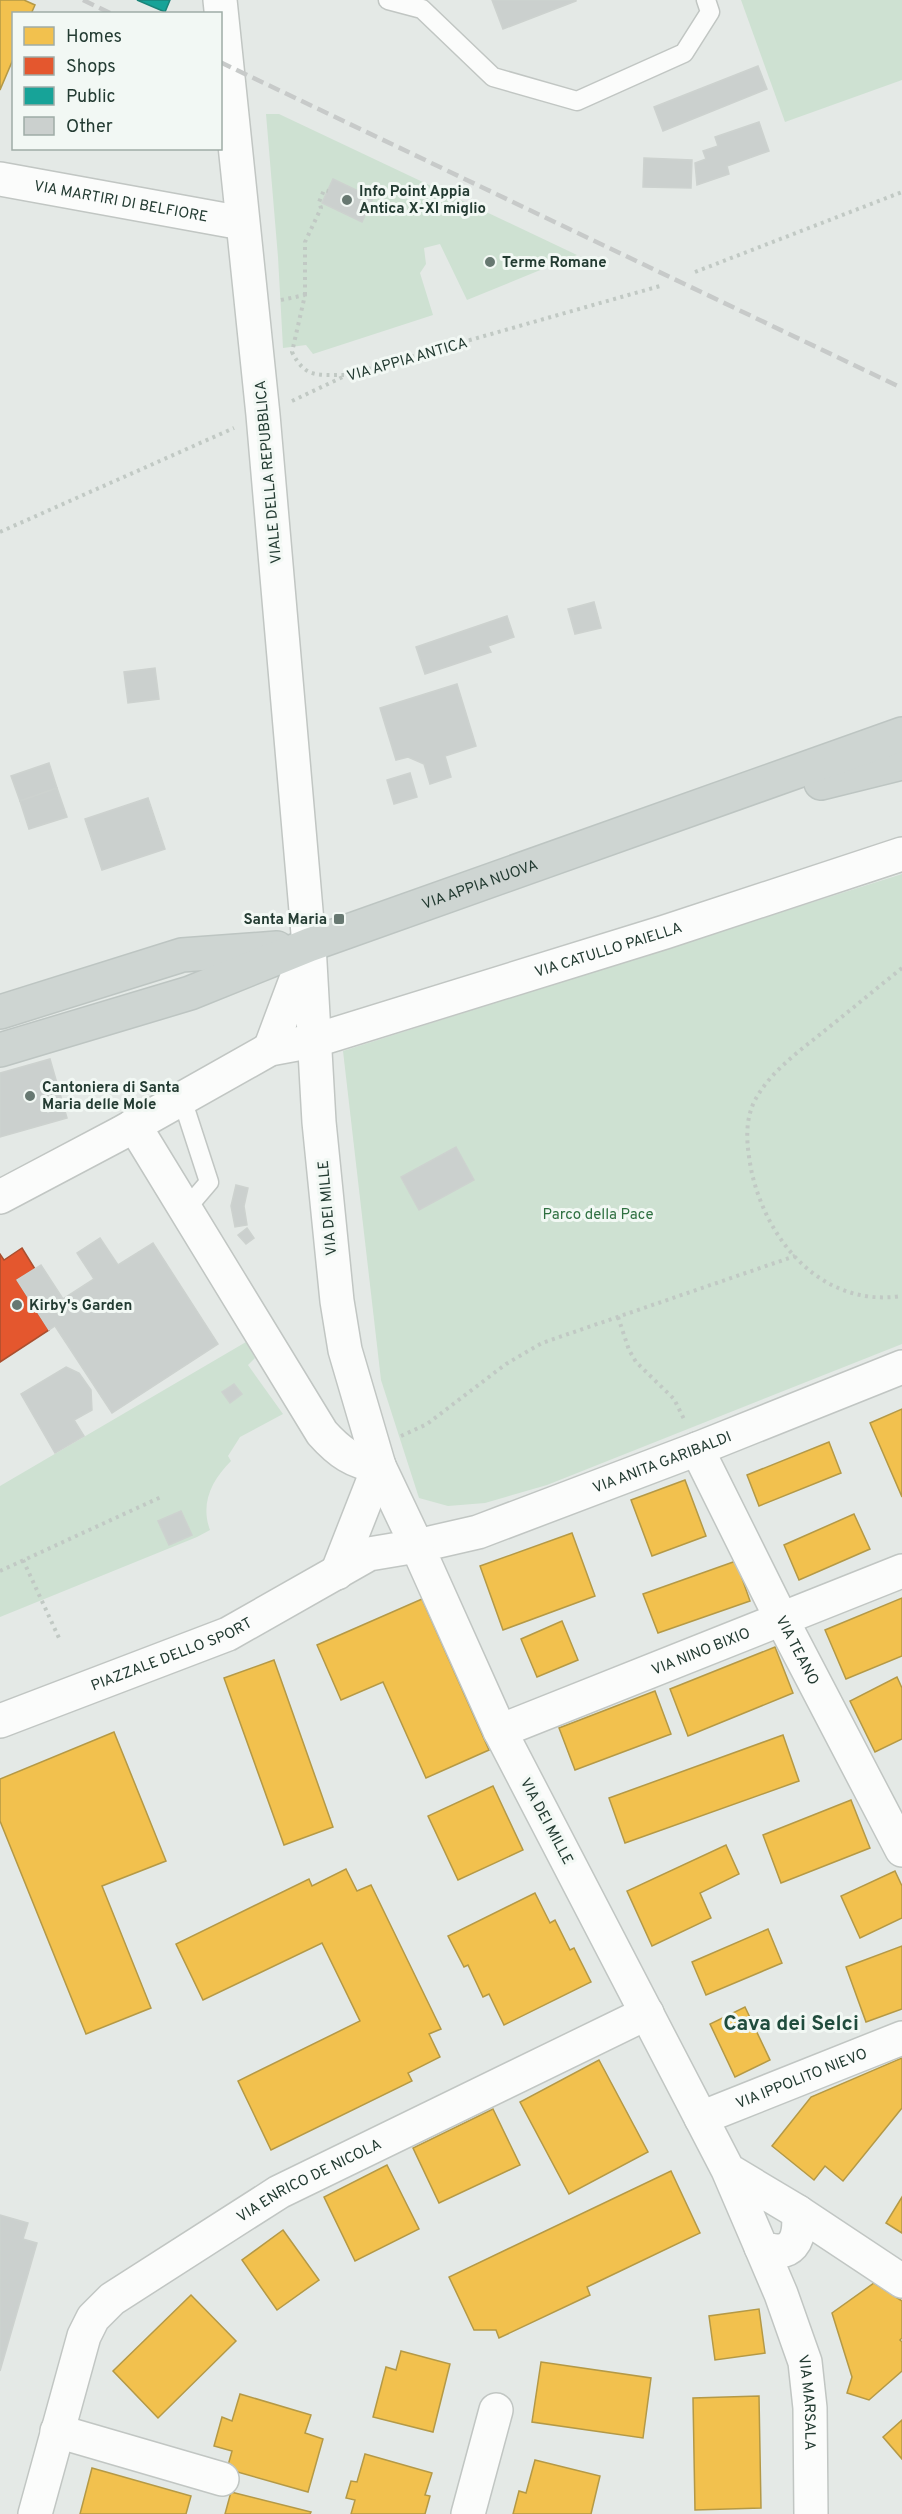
<svg xmlns="http://www.w3.org/2000/svg" width="902" height="2514" font-family="Overpass,sans-serif">
  <rect width="100%" height="100%" fill="#e4e9e6"/>
  <g fill="#cee1d2">
    <polygon points="741,0 902,0 902,80 785,122"/>
    <polygon points="266,114 279,114 577,255 467,300 440,244 424,248 426,264 420,273 433,315 313,354 306,345 283,348 278,257"/>
    <polygon points="902,874 902,1344 547,1485 485,1503 448,1506 419,1498 381,1380 343,1051"/>
    <path d="M 246,1342 L 255,1358 L 248,1365 L 283,1414 L 240,1437 L 228,1456 L 231,1461 C 212,1480 200,1503 210,1530 L 197,1537 L 0,1617 L 0,1486 Z"/>
  </g>
  <g fill="#f2c14e" stroke="#b49946" stroke-width="1.5">
    <polygon points="0,0 24,0 35,5 31,14 14,14 14,57 0,90"/>
    <polygon points="902,1409 902,1497 870,1423"/>
    <polygon points="829,1442 841,1473 759,1506 747,1475"/>
    <polygon points="685,1480 706,1536 652,1556 631,1500"/>
    <polygon points="854,1514 870,1549 799,1580 784,1545"/>
    <polygon points="572,1533 595,1596 503,1630 480,1566"/>
    <polygon points="736,1561 750,1601 658,1633 643,1594"/>
    <polygon points="902,1598 902,1656 846,1679 825,1630"/>
    <polygon points="422,1599 489,1750 426,1778 383,1682 341,1700 317,1645"/>
    <polygon points="562,1621 578,1660 537,1677 521,1639"/>
    <polygon points="775,1647 793,1693 688,1736 670,1689"/>
    <polygon points="274,1660 333,1827 284,1845 224,1678"/>
    <polygon points="897,1677 902,1688 902,1739 875,1752 850,1701"/>
    <polygon points="655,1691 671,1734 575,1770 559,1728"/>
    <polygon points="114,1732 166,1861 102,1886 151,2008 86,2034 0,1821 0,1779"/>
    <polygon points="783,1735 799,1781 625,1843 609,1798"/>
    <polygon points="493,1786 523,1850 458,1880 428,1816"/>
    <polygon points="851,1800 870,1848 781,1883 763,1835"/>
    <polygon points="726,1845 739,1874 700,1893 711,1918 652,1946 627,1891"/>
    <polygon points="346,1869 357,1891 371,1885 441,2029 429,2034 440,2057 408,2073 412,2081 271,2150 238,2081 360,2021 322,1943 203,2000 176,1944 309,1879 312,1886"/>
    <polygon points="895,1871 902,1886 902,1918 860,1938 841,1896"/>
    <polygon points="535,1893 550,1923 555,1920 570,1950 574,1948 591,1982 504,2025 489,1994 483,1997 468,1965 464,1967 448,1936"/>
    <polygon points="768,1929 782,1963 706,1995 692,1962"/>
    <polygon points="902,1946 902,2009 866,2022 846,1967"/>
    <polygon points="745,2007 770,2060 735,2077 710,2024"/>
    <polygon points="902,2058 902,2108 843,2181 825,2166 814,2180 772,2146 811,2097"/>
    <polygon points="599,2060 648,2152 569,2194 520,2102"/>
    <polygon points="493,2109 520,2165 439,2203 413,2148"/>
    <polygon points="387,2165 419,2229 355,2261 324,2197"/>
    <polygon points="671,2171 700,2233 587,2287 590,2295 499,2338 496,2330 474,2330 449,2277"/>
    <polygon points="902,2197 902,2233 886,2223"/>
    <polygon points="283,2230 319,2280 277,2310 242,2260"/>
    <polygon points="874,2283 902,2301 902,2338 900,2340 902,2342 902,2371 869,2400 847,2393 852,2377 832,2313"/>
    <polygon points="191,2295 236,2341 158,2418 113,2371"/>
    <polygon points="759,2309 765,2353 715,2360 709,2316"/>
    <polygon points="401,2351 450,2364 433,2432 373,2417 386,2367 396,2370"/>
    <polygon points="541,2362 651,2378 643,2438 532,2422"/>
    <polygon points="240,2394 311,2415 305,2433 323,2439 308,2492 227,2469 232,2451 214,2446 222,2417 232,2421"/>
    <polygon points="759,2396 761,2508 695,2510 693,2398"/>
    <polygon points="902,2420 902,2459 883,2437"/>
    <polygon points="365,2454 432,2473 425,2495 430,2496 425,2514 351,2514 355,2500 346,2498 351,2481 357,2482"/>
    <polygon points="535,2460 600,2476 591,2514 513,2514 519,2491 526,2493"/>
    <polygon points="92,2468 191,2496 186,2514 80,2514"/>
    <polygon points="231,2492 311,2512 310,2514 225,2514"/>
  </g>
  <polygon fill="#e4572e" stroke="#aa4f2f" stroke-width="1.5" points="22,1248 35,1269 17,1280 49,1330 0,1362 0,1254 4,1260"/>
  <polygon fill="#17a398" stroke="#1b8479" stroke-width="1.5" points="137,0 170,0 165,12"/>
  <g fill="#cbd0ce" stroke="#cdd2cf" stroke-width="1.5">
    <polygon points="492,0 576,0 576,1 503,29"/>
    <polygon points="758,66 767,89 663,131 654,107"/>
    <polygon points="759,122 769,151 727,166 729,174 697,185 695,163 706,159 703,151 718,146 715,137"/>
    <polygon points="644,158 692,160 691,188 643,187"/>
    <polygon points="333,179 373,198 362,222 322,203"/>
    <polygon points="594,602 601,628 575,634 568,609"/>
    <polygon points="507,616 514,637 488,646 491,652 425,674 416,647"/>
    <polygon points="155,668 159,699 128,703 124,672"/>
    <polygon points="457,684 476,746 445,756 451,777 430,784 424,764 408,757 396,760 380,708"/>
    <polygon points="49,763 57,788 20,801 11,776"/>
    <polygon points="410,773 417,797 394,804 387,780"/>
    <polygon points="57,788 67,817 29,829 20,801"/>
    <polygon points="148,798 165,849 102,870 85,819"/>
    <polygon points="50,1059 67,1118 0,1137 0,1073"/>
    <polygon points="456,1147 474,1180 419,1210 401,1177"/>
    <polygon points="236,1185 248,1188 244,1206 247,1225 235,1227 231,1206"/>
    <polygon points="247,1228 254,1238 246,1244 238,1235"/>
    <polygon points="100,1238 118,1265 153,1243 218,1344 112,1413 55,1326 49,1330 17,1280 41,1265 63,1299 94,1279 77,1253"/>
    <polygon points="66,1367 79,1373 91,1390 92,1410 74,1420 84,1436 55,1453 21,1394"/>
    <polygon points="234,1384 242,1394 230,1403 222,1392"/>
    <polygon points="181,1511 192,1535 169,1545 158,1521"/>
    <polygon points="0,2215 28,2223 23,2239 37,2243 0,2371"/>
  </g>
  <g fill="none" stroke-linecap="round" stroke-linejoin="round">
    <defs>
      <g id="service">
        <polyline points="388,0 422,9 493,77 577,101 684,53 710,12 706,0"/>
        <polyline points="182,1099 209,1182 186,1209"/>
      </g>
      <g id="minor">
        <path id="s1" d="M 0,179 L 242,223"/>
        <path id="s2" d="M 313,1041 L 665,932 L 902,854"/>
        <path d="M 134,1125 L 322,1433 C 339,1452 354,1463 379,1466"/>
        <path id="s3" d="M 697,1449 L 782,1620 L 902,1850"/>
        <path id="s4" d="M 500,1731 L 902,1571"/>
        <path id="s5" d="M 701,2118 L 902,2038"/>
        <path id="s6" d="M 728,2170 L 798,2212 C 802,2240 791,2260 761,2247 L 728,2170 L 500,1731 L 417,1546 L 478,1532 L 697,1449 L 902,1367"/>
        <polyline points="798,2212 902,2281"/>
        <path id="s7" d="M 761,2247 L 781,2294 L 805,2362 L 810,2408 L 811,2514"/>
        <polyline points="57,2431 222,2479"/>
        <path id="s8" d="M 35,2514 L 84,2336 L 93,2318 L 112,2299 L 279,2192 L 647,2013"/>
        <polyline points="468,2514 496,2410"/>
      </g>
      <g id="tertiary">
        <polyline points="270,1049 304,958"/>
        <polyline points="0,1197 121,1133 270,1049 313,1041"/>
        <polyline points="337,1573 379,1466"/>
        <path id="s9" d="M 0,1721 L 228,1634 L 369,1554 L 417,1546 L 379,1466 L 345,1350 L 337,1301 L 319,1122 L 309,945 L 263,415 L 220,0"/>
      </g>
      <g id="primary">
        <polyline points="821,783 902,763"/>
        <polyline points="0,1012 182,955 277,948"/>
        <path id="s10" d="M 0,1050 L 190,993 L 309,945 L 902,734"/>
      </g>
    </defs>
    <use href="#service" stroke="#c1c6c3" stroke-width="21"/>
    <use href="#minor" stroke="#c1c6c3" stroke-width="36"/>
    <use href="#tertiary" stroke="#c1c6c3" stroke-width="36"/>
    <use href="#primary" stroke="#bdc5c2" stroke-width="36"/>
    <g stroke="#c1c9c4" stroke-width="4" stroke-dasharray="3 4.5" stroke-linecap="butt">
      <polyline points="695,272 902,192"/>
      <polyline points="305,295 305,242 321,208 319,202 324,190 328,191"/>
      <path d="M 281,300 L 305,295 L 292,352 C 305,378 317,375 344,375"/>
      <polyline points="292,401 347,375 660,286"/>
      <polyline points="0,532 234,428"/>
      <path d="M 902,968 C 877,988 853,1008 828,1028 C 801,1050 770,1071 754,1102 C 744,1124 747,1146 751,1169 C 766,1241 822,1308 902,1296"/>
      <polyline points="618,1317 629,1350 636,1362 674,1399 685,1421"/>
      <polyline points="401,1436 427,1424 506,1364 542,1343 795,1256"/>
      <polyline points="23,1560 59,1638"/>
      <polyline points="0,1571 161,1497"/>
    </g>
    <use href="#service" stroke="#fbfcfb" stroke-width="18"/>
    <use href="#minor" stroke="#fbfcfb" stroke-width="33"/>
    <use href="#tertiary" stroke="#fbfcfb" stroke-width="33"/>
    <use href="#primary" stroke="#ced5d2" stroke-width="33"/>
    <g stroke="#c7cac9" stroke-width="4.5" stroke-dasharray="12 6" stroke-linecap="butt">
      <polyline points="83,0 112,14"/>
      <polyline points="220,62 902,388"/>
    </g>
  </g>
  <g fill="#677871" stroke="#f2f8f4" stroke-width="2">
    <circle cx="347" cy="200" r="6"/>
    <circle cx="490" cy="262" r="6"/>
    <rect x="333" y="913" width="12" height="12" rx="3"/>
    <circle cx="30" cy="1096" r="6"/>
    <circle cx="17" cy="1305" r="6"/>
  </g>
  <g text-anchor="middle" stroke-width="6" stroke-linejoin="round" paint-order="stroke">
    <g font-size="15" font-weight="bold" fill="#233b32" stroke="#f2f8f4" text-anchor="start">
      <text x="359" y="196">Info Point Appia<tspan x="359" dy="17">Antica X-XI miglio</tspan></text>
      <text x="502" y="267">Terme Romane</text>
      <text x="327" y="924" text-anchor="end">Santa Maria</text>
      <text x="42" y="1092">Cantoniera di Santa<tspan x="42" dy="17">Maria delle Mole</tspan></text>
      <text x="29" y="1310">Kirby's Garden</text>
    </g>
    <g font-size="15" fill="#233b32" stroke="#f2f8f4">
      <text dy="5" stroke="none"><textPath href="#s1" startOffset="123">VIA MARTIRI DI BELFIORE</textPath></text>
      <text transform="translate(407 359) rotate(-16)" y="5">VIA APPIA ANTICA</text>
      <text transform="translate(268 472) rotate(-95)" y="5">VIALE DELLA REPUBBLICA</text>
      <text dy="5" stroke="none"><textPath href="#s10" startOffset="508">VIA APPIA NUOVA</textPath></text>
      <text dy="5" stroke="none"><textPath href="#s2" startOffset="309">VIA CATULLO PAIELLA</textPath></text>
      <text transform="translate(327 1208) rotate(-95)" y="5">VIA DEI MILLE</text>
      <text dy="5" stroke="none"><textPath href="#s6" startOffset="1190">VIA ANITA GARIBALDI</textPath></text>
      <text dy="5" stroke="none"><textPath href="#s3" startOffset="225">VIA TEANO</textPath></text>
      <text dy="5" stroke="none"><textPath href="#s4" startOffset="216">VIA NINO BIXIO</textPath></text>
      <text dy="5" stroke="none"><textPath href="#s9" startOffset="184">PIAZZALE DELLO SPORT</textPath></text>
      <text transform="translate(547 1821) rotate(62)" y="5">VIA DEI MILLE</text>
      <text dy="5" stroke="none"><textPath href="#s5" startOffset="108">VIA IPPOLITO NIEVO</textPath></text>
      <text dy="5" stroke="none"><textPath href="#s8" startOffset="462">VIA ENRICO DE NICOLA</textPath></text>
      <text dy="5" stroke="none"><textPath href="#s7" startOffset="164">VIA MARSALA</textPath></text>
    </g>
    <g font-size="15" fill="#2f7041" stroke="#f2f8f4">
      <text x="598" y="1219">Parco della Pace</text>
    </g>
    <g font-size="21" font-weight="bold" fill="#204c3d" stroke="#f2f8f4">
      <text x="791" y="2030">Cava dei Selci</text>
    </g>
  </g>
  <rect x="12" y="12" width="210" height="138" fill="#f2f8f4" stroke="#9faca6" stroke-width="1.5"/>
  <rect x="24" y="27" width="30" height="18" fill="#f2c14e" stroke="#9faca6" stroke-width="1.5"/>
  <text x="66" y="42" font-size="18" fill="#233b32">Homes</text>
  <rect x="24" y="57" width="30" height="18" fill="#e4572e" stroke="#9faca6" stroke-width="1.5"/>
  <text x="66" y="72" font-size="18" fill="#233b32">Shops</text>
  <rect x="24" y="87" width="30" height="18" fill="#17a398" stroke="#9faca6" stroke-width="1.5"/>
  <text x="66" y="102" font-size="18" fill="#233b32">Public</text>
  <rect x="24" y="117" width="30" height="18" fill="#cbd0ce" stroke="#9faca6" stroke-width="1.5"/>
  <text x="66" y="132" font-size="18" fill="#233b32">Other</text>
</svg>
